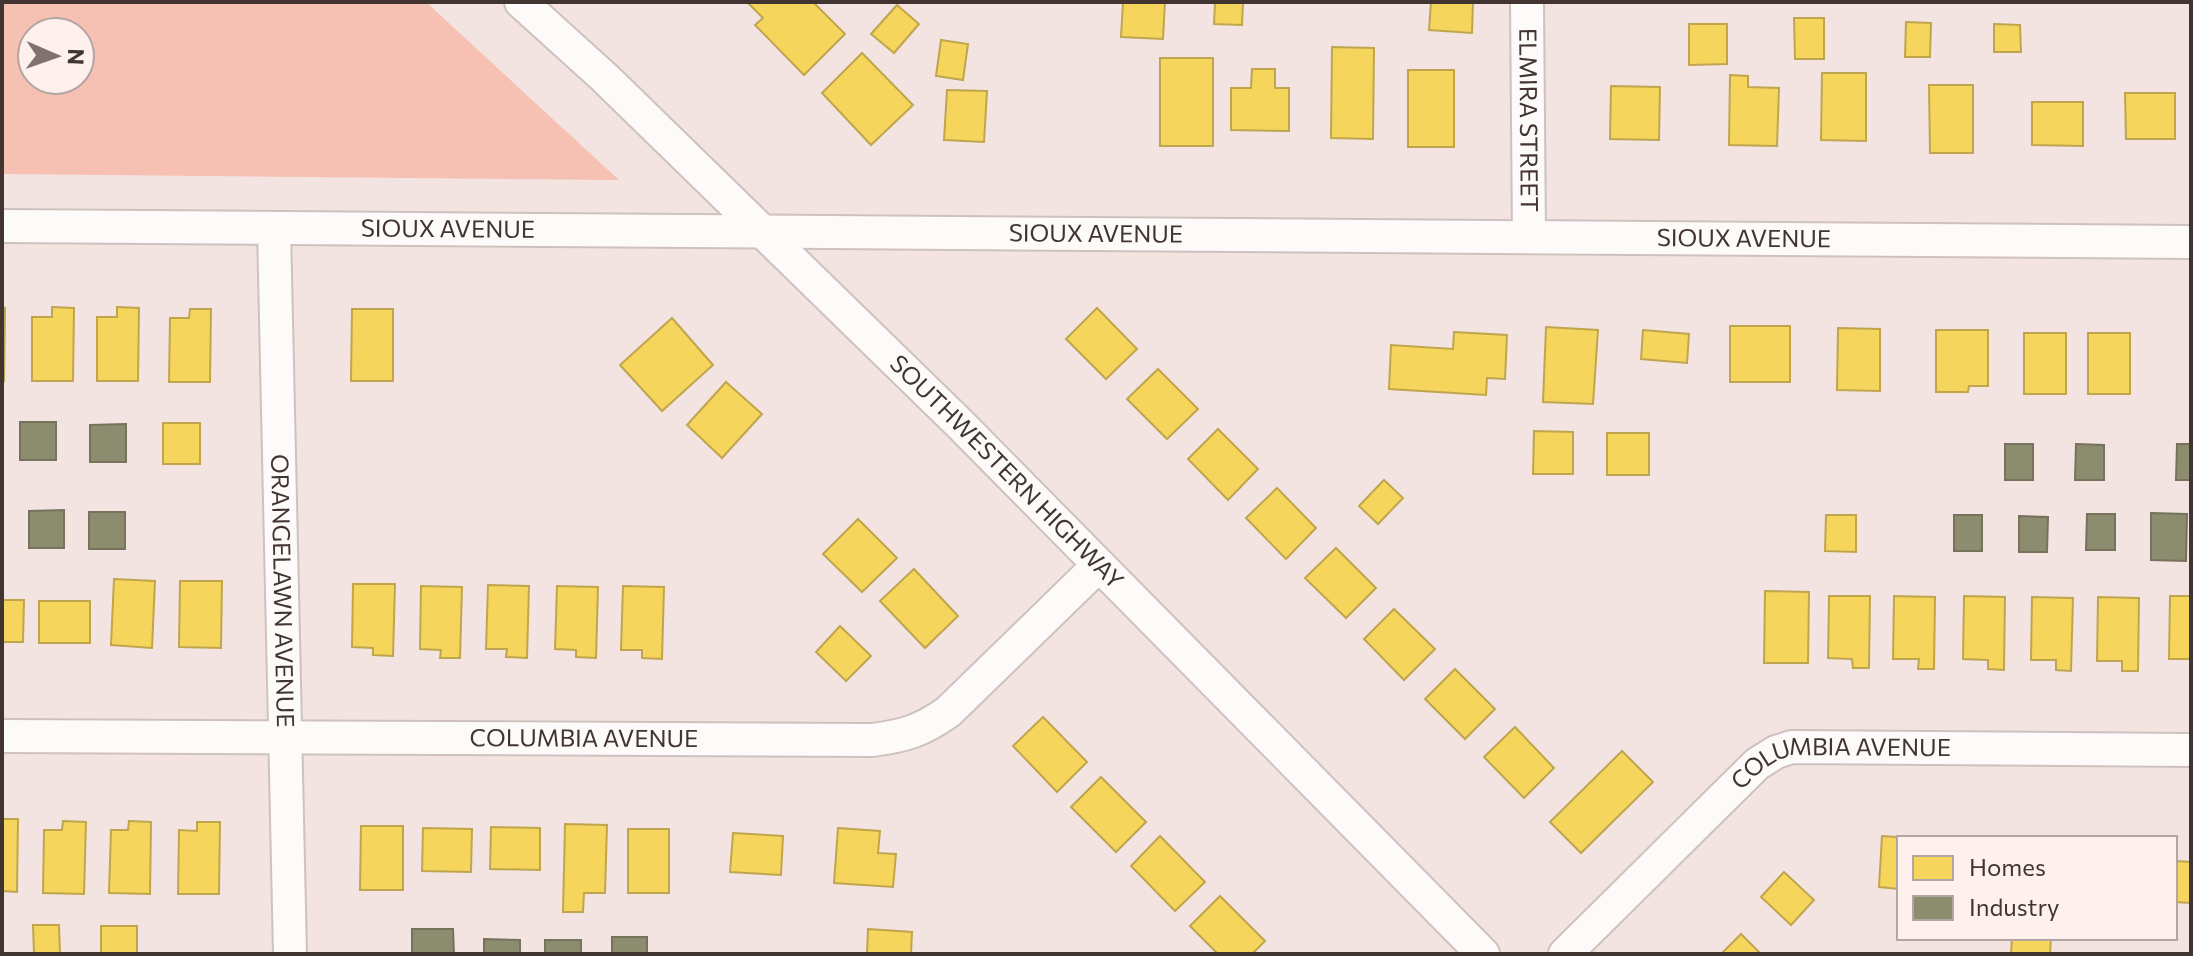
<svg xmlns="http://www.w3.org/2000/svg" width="2193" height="956" font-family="Commissioner,sans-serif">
  <rect width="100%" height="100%" fill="#f3e4e1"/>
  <path fill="#f6c0b3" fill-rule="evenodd" d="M 2,2 L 426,2 L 619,180 L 2,174 ZM 32,32 L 80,32 L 80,80 L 32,80 Z"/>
  <g fill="#f6d55c" stroke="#c0a54f" stroke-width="2">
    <polygon points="747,2 813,2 845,34 804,75 755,25 763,18"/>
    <polygon points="1123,2 1165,2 1163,39 1121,37"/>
    <polygon points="1215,2 1243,2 1242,25 1214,24"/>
    <polygon points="1431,2 1473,2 1472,33 1429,30"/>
    <polygon points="897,5 919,24 894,53 871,34"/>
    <polygon points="1794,18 1824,18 1824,59 1795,59"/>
    <polygon points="1906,22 1931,23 1930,57 1905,57"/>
    <polygon points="1689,24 1727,24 1727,64 1689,65"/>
    <polygon points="1994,24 2020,25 2021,52 1994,52"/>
    <polygon points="941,40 968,44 963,80 936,76"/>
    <polygon points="1332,47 1374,48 1373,139 1331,138"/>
    <polygon points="862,53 913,105 871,145 822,93"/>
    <rect x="1160" y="58" width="53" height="88"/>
    <polygon points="1252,69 1275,69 1275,88 1289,88 1289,131 1231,130 1231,88 1251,88"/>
    <rect x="1408" y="70" width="46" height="77"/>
    <polygon points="1822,73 1866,73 1866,141 1821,140"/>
    <polygon points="1730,75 1748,76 1748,87 1779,88 1777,146 1729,145"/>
    <polygon points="1929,85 1973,85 1973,153 1930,153"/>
    <polygon points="1611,86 1660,87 1659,140 1610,139"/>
    <polygon points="947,90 987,91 984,142 944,140"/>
    <polygon points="2125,93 2175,93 2175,139 2126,139"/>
    <polygon points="2032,102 2083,102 2083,146 2032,145"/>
    <polygon points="2,307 5,308 4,381 2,381"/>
    <polygon points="52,307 74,308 73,381 32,381 32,317 52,317"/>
    <polygon points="117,307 139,308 138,381 97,381 97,317 117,317"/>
    <polygon points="1097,308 1137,349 1106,379 1066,339"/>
    <polygon points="190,309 211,309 210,382 169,382 170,318 189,318"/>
    <polygon points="352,309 393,309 393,381 351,381"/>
    <polygon points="672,318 713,365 662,411 620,365"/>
    <rect x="1730" y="326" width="60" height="56"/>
    <polygon points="1546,327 1598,330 1593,404 1543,402"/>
    <polygon points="1838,328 1880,329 1880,391 1837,390"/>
    <polygon points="1643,330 1689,334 1687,363 1641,359"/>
    <polygon points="1936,330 1988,330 1988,386 1969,386 1968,392 1936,392"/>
    <polygon points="1454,332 1507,335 1505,379 1487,378 1486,395 1389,389 1391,345 1453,349"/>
    <rect x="2024" y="333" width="42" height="61"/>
    <rect x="2088" y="333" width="42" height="61"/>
    <polygon points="1158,369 1198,409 1167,439 1127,399"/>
    <polygon points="726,382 762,414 722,458 687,425"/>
    <rect x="163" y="423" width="37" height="41"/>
    <polygon points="1218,429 1258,469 1228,500 1188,459"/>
    <polygon points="1534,431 1573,432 1573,474 1533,474"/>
    <rect x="1607" y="433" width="42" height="42"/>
    <polygon points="1384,480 1403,498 1378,524 1359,506"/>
    <polygon points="1277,488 1316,528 1286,559 1246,518"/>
    <polygon points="1826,515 1856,515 1856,552 1825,551"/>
    <polygon points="858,519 897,558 862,592 823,554"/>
    <polygon points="1336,548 1376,588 1346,618 1305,578"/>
    <polygon points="914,569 958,616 925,648 880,601"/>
    <polygon points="114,579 155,581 152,648 111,645"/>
    <polygon points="180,581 222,581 221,648 179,647"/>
    <polygon points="353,584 395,584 393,656 373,655 373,648 352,647"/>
    <polygon points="488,585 529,586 527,658 506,657 507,649 486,649"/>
    <polygon points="421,586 462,587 460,658 440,658 441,650 420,649"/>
    <polygon points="557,586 598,587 596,658 576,657 576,650 555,649"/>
    <polygon points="623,586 664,587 662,659 642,658 642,650 621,650"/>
    <polygon points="1765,591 1809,592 1808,663 1764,663"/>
    <polygon points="1829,596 1870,596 1869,668 1853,668 1852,659 1828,658"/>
    <polygon points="1894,596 1935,597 1934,669 1918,669 1919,659 1893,659"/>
    <polygon points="1964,596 2005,597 2004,670 1988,669 1988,660 1963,659"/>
    <polygon points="2170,596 2191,596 2191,659 2169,659"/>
    <polygon points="2032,597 2073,598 2071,671 2056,670 2056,660 2031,660"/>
    <polygon points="2098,597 2139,598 2138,671 2122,671 2122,661 2097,661"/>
    <polygon points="2,600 24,600 23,642 2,642"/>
    <rect x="39" y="601" width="51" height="42"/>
    <polygon points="1394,609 1435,649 1404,680 1364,639"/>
    <polygon points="840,626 871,656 846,681 816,652"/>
    <polygon points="1455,669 1495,709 1465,739 1425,699"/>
    <polygon points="1043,717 1087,762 1057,792 1013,746"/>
    <polygon points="1515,727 1554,768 1524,798 1484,757"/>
    <polygon points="1622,751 1653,782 1581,853 1550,822"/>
    <polygon points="1101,777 1146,822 1116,852 1071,807"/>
    <polygon points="2,819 18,819 17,892 2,891"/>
    <polygon points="63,821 86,822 84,894 43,893 44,830 62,830"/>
    <polygon points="129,821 151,822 150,894 109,893 111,830 128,830"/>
    <polygon points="197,822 220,822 219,894 178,894 179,830 197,831"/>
    <polygon points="565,824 607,825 605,893 584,893 583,912 563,912"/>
    <polygon points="361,826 403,826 403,890 360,890"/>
    <polygon points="491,827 540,828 540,870 490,869"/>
    <polygon points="423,828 472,829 471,872 422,871"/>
    <polygon points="838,828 880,831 878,853 896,854 893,887 834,883"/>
    <rect x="628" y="829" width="41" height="64"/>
    <polygon points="733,833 783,836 781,875 730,872"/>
    <polygon points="1160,836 1205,882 1175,911 1131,866"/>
    <polygon points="1882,836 1912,838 1899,838 1899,889 1879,887"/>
    <polygon points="2175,861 2191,862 2191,903 2175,902"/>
    <polygon points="1784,872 1814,900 1791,925 1761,897"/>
    <polygon points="1220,896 1265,941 1252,954 1218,954 1190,926"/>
    <polygon points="33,925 59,925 60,954 34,954"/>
    <rect x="101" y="926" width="36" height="28"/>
    <polygon points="868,929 912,932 911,954 867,954"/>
    <polygon points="1741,934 1761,954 1721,954"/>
    <polygon points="2012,938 2051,938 2050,954 2011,954"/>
  </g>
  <g fill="#8c8c6e" stroke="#76725c" stroke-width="2">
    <rect x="20" y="422" width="36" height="38"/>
    <polygon points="126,424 126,462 90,462 90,425"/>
    <rect x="2005" y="444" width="28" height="36"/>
    <polygon points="2076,444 2104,445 2104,480 2075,480"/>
    <polygon points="2177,444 2191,444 2191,480 2176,480"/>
    <polygon points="64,510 64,548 29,548 29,511"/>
    <rect x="89" y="512" width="36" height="37"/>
    <polygon points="2151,513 2187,514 2186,561 2151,560"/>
    <polygon points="2087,514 2115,514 2115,550 2086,550"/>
    <rect x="1954" y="515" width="28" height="36"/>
    <polygon points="2019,516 2048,517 2047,552 2019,552"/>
    <polygon points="412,929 453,929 454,954 412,954"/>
    <rect x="612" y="937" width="35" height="17"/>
    <polygon points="484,939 520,940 520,954 484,954"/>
    <rect x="545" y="940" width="36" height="14"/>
  </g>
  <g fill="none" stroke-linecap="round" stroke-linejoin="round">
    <defs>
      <g id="minor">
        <path id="s1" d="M 521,2 L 605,78 L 961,425 L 1483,954"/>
        <path id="s2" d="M 1527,2 L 1529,237"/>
        <path id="s3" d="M 2,226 L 2191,242"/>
        <path id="s4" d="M 274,229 L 290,954"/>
        <path id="s5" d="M 2,736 L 872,740 C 904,736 921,731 948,712 L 1099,565"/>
        <path id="s6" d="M 1565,954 L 1757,764 L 1776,752 L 1792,747 L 2191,750"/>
      </g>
    </defs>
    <use href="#minor" stroke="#cec1be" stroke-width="36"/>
    <use href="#minor" stroke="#fdfbfa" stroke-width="32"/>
  </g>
  <g text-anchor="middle" stroke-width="8" stroke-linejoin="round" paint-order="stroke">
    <g font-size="24" fill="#423531" stroke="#fef0ed">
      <text dy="8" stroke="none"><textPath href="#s2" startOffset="118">ELMIRA STREET</textPath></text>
      <text dy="8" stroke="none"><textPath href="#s3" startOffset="446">SIOUX AVENUE</textPath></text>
      <text dy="8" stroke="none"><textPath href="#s3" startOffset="1094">SIOUX AVENUE</textPath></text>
      <text dy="8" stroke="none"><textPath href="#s3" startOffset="1742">SIOUX AVENUE</textPath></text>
      <text dy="8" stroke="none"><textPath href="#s1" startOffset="676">SOUTHWESTERN HIGHWAY</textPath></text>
      <text dy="8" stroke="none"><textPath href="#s4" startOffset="362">ORANGELAWN AVENUE</textPath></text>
      <text dy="8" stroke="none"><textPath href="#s5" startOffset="582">COLUMBIA AVENUE</textPath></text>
      <text dy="8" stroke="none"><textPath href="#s6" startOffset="354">COLUMBIA AVENUE</textPath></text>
    </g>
  </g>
  <rect width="2193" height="956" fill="none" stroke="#423531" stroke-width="8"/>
  <rect x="1897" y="836" width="280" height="104" fill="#fef0ed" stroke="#b3a5a2" stroke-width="2"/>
  <rect x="1913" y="856" width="40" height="24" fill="#f6d55c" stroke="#b3a5a2" stroke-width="2"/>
  <text x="1969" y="876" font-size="24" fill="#423531">Homes</text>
  <rect x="1913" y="896" width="40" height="24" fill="#8c8c6e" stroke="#b3a5a2" stroke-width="2"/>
  <text x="1969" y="916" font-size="24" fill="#423531">Industry</text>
  <g transform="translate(56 56) rotate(92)"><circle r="38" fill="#fef0ed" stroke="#b3a5a2" stroke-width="2"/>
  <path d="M0-6L14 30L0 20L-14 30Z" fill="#80726f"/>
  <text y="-12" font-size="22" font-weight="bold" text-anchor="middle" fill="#423531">N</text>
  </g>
</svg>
